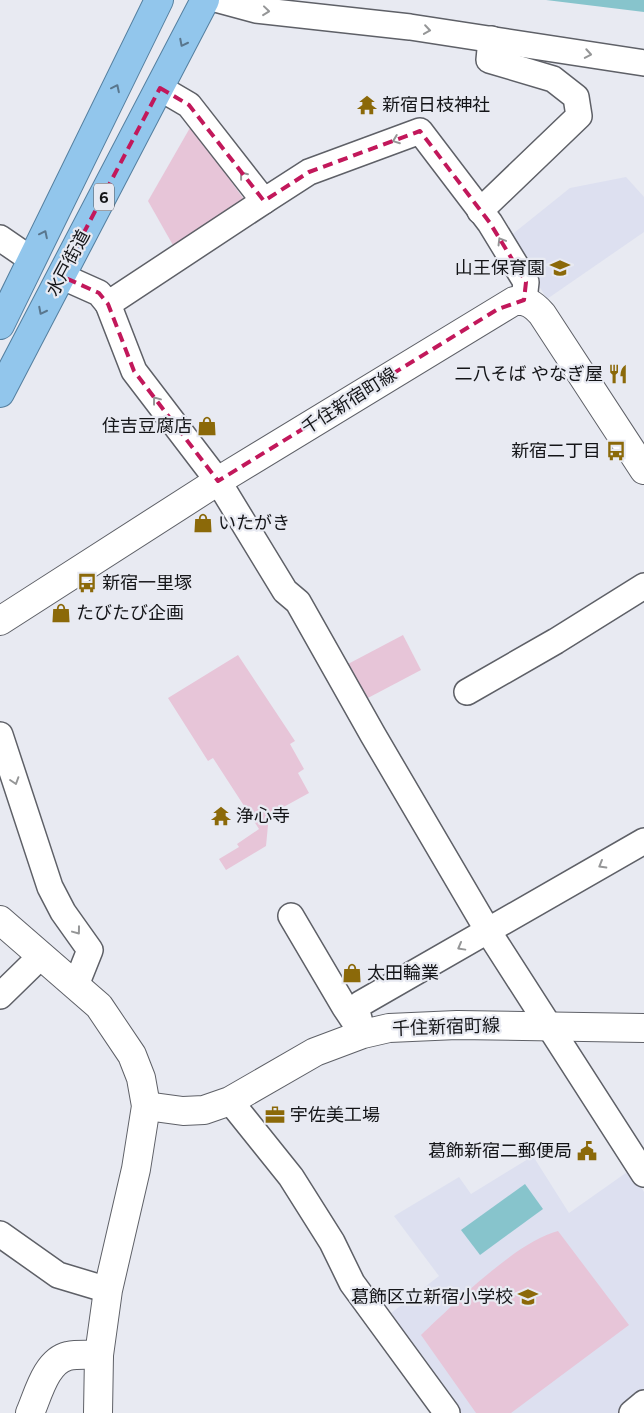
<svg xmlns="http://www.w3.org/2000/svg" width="644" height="1413" font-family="Figtree,'Noto Sans JP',sans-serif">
  <rect width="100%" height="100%" fill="#e8eaf2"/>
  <g fill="#dde0f0">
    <polygon points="626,177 644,197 644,232 547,299 509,237 570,188"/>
    <polygon points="533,1156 569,1213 630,1170 644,1192 644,1393 619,1413 457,1413 386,1317 439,1276 394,1216 459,1177 471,1194"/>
  </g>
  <g fill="#e7c5d8">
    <polygon points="191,126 243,198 242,205 174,247 148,201"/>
    <polygon points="403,635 421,670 366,699 348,664"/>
    <polygon points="238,655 295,741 290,744 304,769 298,773 309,793 269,815 266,846 226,870 219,859 239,847 237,844 259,829 213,758 208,761 168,698"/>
    <path d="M 558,1231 L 629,1325 L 511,1413 L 476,1413 L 421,1335 C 453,1305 517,1241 558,1231 Z"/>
  </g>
  <g fill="#87c4cc">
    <polygon points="546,0 644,0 644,12"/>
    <polygon points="525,1184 543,1209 480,1255 461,1230"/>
  </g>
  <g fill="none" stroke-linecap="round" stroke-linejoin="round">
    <defs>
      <g id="minor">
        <polyline points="219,0 256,10 410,27 644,63"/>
        <polyline points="160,88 189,105 264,201 309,172 420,131 490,223 526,282 524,300"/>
        <polyline points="480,211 579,116 576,97 553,79 489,60 491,39"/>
        <polyline points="0,238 32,260"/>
        <polyline points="61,276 99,293 108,304 264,201"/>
        <polyline points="108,304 134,371 218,481 285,591 298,602 373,735 488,931 644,1174"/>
        <polyline points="467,692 556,641 644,586"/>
        <polyline points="0,735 50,887 63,912 90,950 76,985"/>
        <polyline points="291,916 344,1006 360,1030"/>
        <polyline points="0,996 40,957"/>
        <polyline points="363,1034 357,1011 360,1004 644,841"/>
        <polyline points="230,1101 291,1177 332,1242 352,1283 447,1413"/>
        <polyline points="0,1234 58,1275 108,1290"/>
        <polyline points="632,1413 644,1403"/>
      </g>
      <g id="tertiary">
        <polyline points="0,920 99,1006 132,1055 141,1078 146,1106 136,1169 108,1290 99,1355 98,1413"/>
        <path d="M 30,1413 C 38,1395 46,1361 68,1356 C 78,1354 89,1355 99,1355"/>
      </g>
      <g id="secondary">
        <path d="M 0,621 L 218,481 L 514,301 C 527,300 533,304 542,314 L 644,470"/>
        <polyline points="146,1106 183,1111 204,1110 230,1101 315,1052 363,1034 389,1028 457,1025 644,1028"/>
      </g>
      <g id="trunk">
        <polyline points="0,325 159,0"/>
        <polyline points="0,393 205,0"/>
      </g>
    </defs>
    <use href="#minor" stroke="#5e6067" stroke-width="28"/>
    <use href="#tertiary" stroke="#5e6067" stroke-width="30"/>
    <use href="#secondary" stroke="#5e6067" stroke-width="30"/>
    <use href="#trunk" stroke="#547f9f" stroke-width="30"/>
    <use href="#minor" stroke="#fff" stroke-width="25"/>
    <use href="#tertiary" stroke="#fff" stroke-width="28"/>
    <use href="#secondary" stroke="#fff" stroke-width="28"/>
    <use href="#trunk" stroke="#92c6ec" stroke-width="28"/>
  </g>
  <defs><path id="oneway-chevron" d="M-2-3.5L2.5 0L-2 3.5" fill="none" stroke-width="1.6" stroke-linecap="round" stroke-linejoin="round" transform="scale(1.25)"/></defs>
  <g stroke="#959697">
    <use href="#oneway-chevron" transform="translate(266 11) rotate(6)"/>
    <use href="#oneway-chevron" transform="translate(427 30) rotate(8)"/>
    <use href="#oneway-chevron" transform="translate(588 54) rotate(10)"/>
    <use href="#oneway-chevron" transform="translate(396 140) rotate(159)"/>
    <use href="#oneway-chevron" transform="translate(243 175) rotate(-128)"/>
    <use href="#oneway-chevron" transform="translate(501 241) rotate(-121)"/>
    <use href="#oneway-chevron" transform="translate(156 400) rotate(-127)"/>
    <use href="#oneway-chevron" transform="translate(15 781) rotate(72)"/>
    <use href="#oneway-chevron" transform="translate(602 865) rotate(150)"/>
    <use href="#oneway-chevron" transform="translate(77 931) rotate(53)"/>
    <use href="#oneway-chevron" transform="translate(461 947) rotate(151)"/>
  </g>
  <g stroke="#59768d">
    <use href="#oneway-chevron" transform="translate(183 43) rotate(117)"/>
    <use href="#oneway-chevron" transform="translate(116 88) rotate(-64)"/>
    <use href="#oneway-chevron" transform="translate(44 234) rotate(-64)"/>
    <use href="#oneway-chevron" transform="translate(42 311) rotate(117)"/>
  </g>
  <path fill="none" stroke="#c2185b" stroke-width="4" stroke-dasharray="10 6" stroke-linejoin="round" d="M 160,88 L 189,105 L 264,201 L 309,172 L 420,131 L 490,223 L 526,282 L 524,300 L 498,309 L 218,481 L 134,371 L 108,304 L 99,293 L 61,276 Z"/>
  <defs>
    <symbol id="temple-bare" viewBox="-9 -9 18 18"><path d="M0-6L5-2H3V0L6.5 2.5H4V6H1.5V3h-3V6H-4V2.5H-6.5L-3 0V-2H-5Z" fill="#8b6909" stroke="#e8eaf2" stroke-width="2.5" paint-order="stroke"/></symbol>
    <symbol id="school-bare" viewBox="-9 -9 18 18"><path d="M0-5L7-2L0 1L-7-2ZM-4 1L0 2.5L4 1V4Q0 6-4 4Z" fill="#8b6909" stroke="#e8eaf2" stroke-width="2.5" paint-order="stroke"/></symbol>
    <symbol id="restaurant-bare" viewBox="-9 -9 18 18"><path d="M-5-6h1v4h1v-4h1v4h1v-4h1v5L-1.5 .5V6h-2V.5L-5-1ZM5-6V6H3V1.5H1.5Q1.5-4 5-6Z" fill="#8b6909" stroke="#e8eaf2" stroke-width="2.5" paint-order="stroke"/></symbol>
    <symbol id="shop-bare" viewBox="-9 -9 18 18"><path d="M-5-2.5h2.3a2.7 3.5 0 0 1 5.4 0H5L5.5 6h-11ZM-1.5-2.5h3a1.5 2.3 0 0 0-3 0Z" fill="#8b6909" stroke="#e8eaf2" stroke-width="2.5" paint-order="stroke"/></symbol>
    <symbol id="bus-bare" viewBox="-9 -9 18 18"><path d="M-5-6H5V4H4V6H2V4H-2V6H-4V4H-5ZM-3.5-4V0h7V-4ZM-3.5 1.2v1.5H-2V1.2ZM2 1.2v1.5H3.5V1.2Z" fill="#8b6909" stroke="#e8eaf2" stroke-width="2.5" paint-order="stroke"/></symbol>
    <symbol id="office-bare" viewBox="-9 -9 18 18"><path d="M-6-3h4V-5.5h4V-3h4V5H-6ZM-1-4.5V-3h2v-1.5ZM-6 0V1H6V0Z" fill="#8b6909" stroke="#e8eaf2" stroke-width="2.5" paint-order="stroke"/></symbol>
    <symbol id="civic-bare" viewBox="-9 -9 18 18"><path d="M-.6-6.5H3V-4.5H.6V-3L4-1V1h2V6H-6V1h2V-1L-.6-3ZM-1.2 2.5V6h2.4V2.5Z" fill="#8b6909" stroke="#e8eaf2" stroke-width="2.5" paint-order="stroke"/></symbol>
  </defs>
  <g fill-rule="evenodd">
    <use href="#temple-bare" x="353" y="91" width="28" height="28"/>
    <use href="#school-bare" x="546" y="254" width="28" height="28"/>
    <use href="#restaurant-bare" x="604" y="360" width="28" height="28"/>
    <use href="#shop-bare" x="193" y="412" width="28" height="28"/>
    <use href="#bus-bare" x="602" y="437" width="28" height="28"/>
    <use href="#shop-bare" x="189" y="509" width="28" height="28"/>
    <use href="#bus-bare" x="73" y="569" width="28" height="28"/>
    <use href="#shop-bare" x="47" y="599" width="28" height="28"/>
    <use href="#temple-bare" x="207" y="802" width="28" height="28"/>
    <use href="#shop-bare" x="338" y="959" width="28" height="28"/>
    <use href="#office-bare" x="261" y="1101" width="28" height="28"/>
    <use href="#civic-bare" x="573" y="1137" width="28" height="28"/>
    <use href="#school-bare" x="514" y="1283" width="28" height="28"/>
  </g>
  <g text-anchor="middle" stroke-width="4.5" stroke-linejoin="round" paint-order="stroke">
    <rect fill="#e8eaf2" stroke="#545559" stroke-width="1" x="94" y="183.5" width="20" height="27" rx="4"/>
    <g font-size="16" font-weight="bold" fill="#141518">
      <text x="104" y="203">6</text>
    </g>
    <g font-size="18" fill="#141518" stroke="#e8eaf2" text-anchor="start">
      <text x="382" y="111">新宿日枝神社</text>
      <text x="545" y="274" text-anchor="end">山王保育園</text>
      <text x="603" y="380" text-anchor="end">二八そば やなぎ屋</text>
      <text x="192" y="432" text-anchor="end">住吉豆腐店</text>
      <text x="601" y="457" text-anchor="end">新宿二丁目</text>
      <text x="218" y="529">いたがき</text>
      <text x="102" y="589">新宿一里塚</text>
      <text x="76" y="619">たびたび企画</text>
      <text x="236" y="822">浄心寺</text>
      <text x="367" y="979">太田輪業</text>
      <text x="290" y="1121">宇佐美工場</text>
      <text x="572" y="1157" text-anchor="end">葛飾新宿二郵便局</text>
      <text x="513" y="1303" text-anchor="end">葛飾区立新宿小学校</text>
    </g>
    <g font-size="18" fill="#141518" stroke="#e8eaf2">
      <text transform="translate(68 263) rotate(-62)" y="6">水戸街道</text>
      <text transform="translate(349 401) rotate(-32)" y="6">千住新宿町線</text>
      <text transform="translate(446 1027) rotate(-2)" y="6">千住新宿町線</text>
    </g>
  </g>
</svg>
